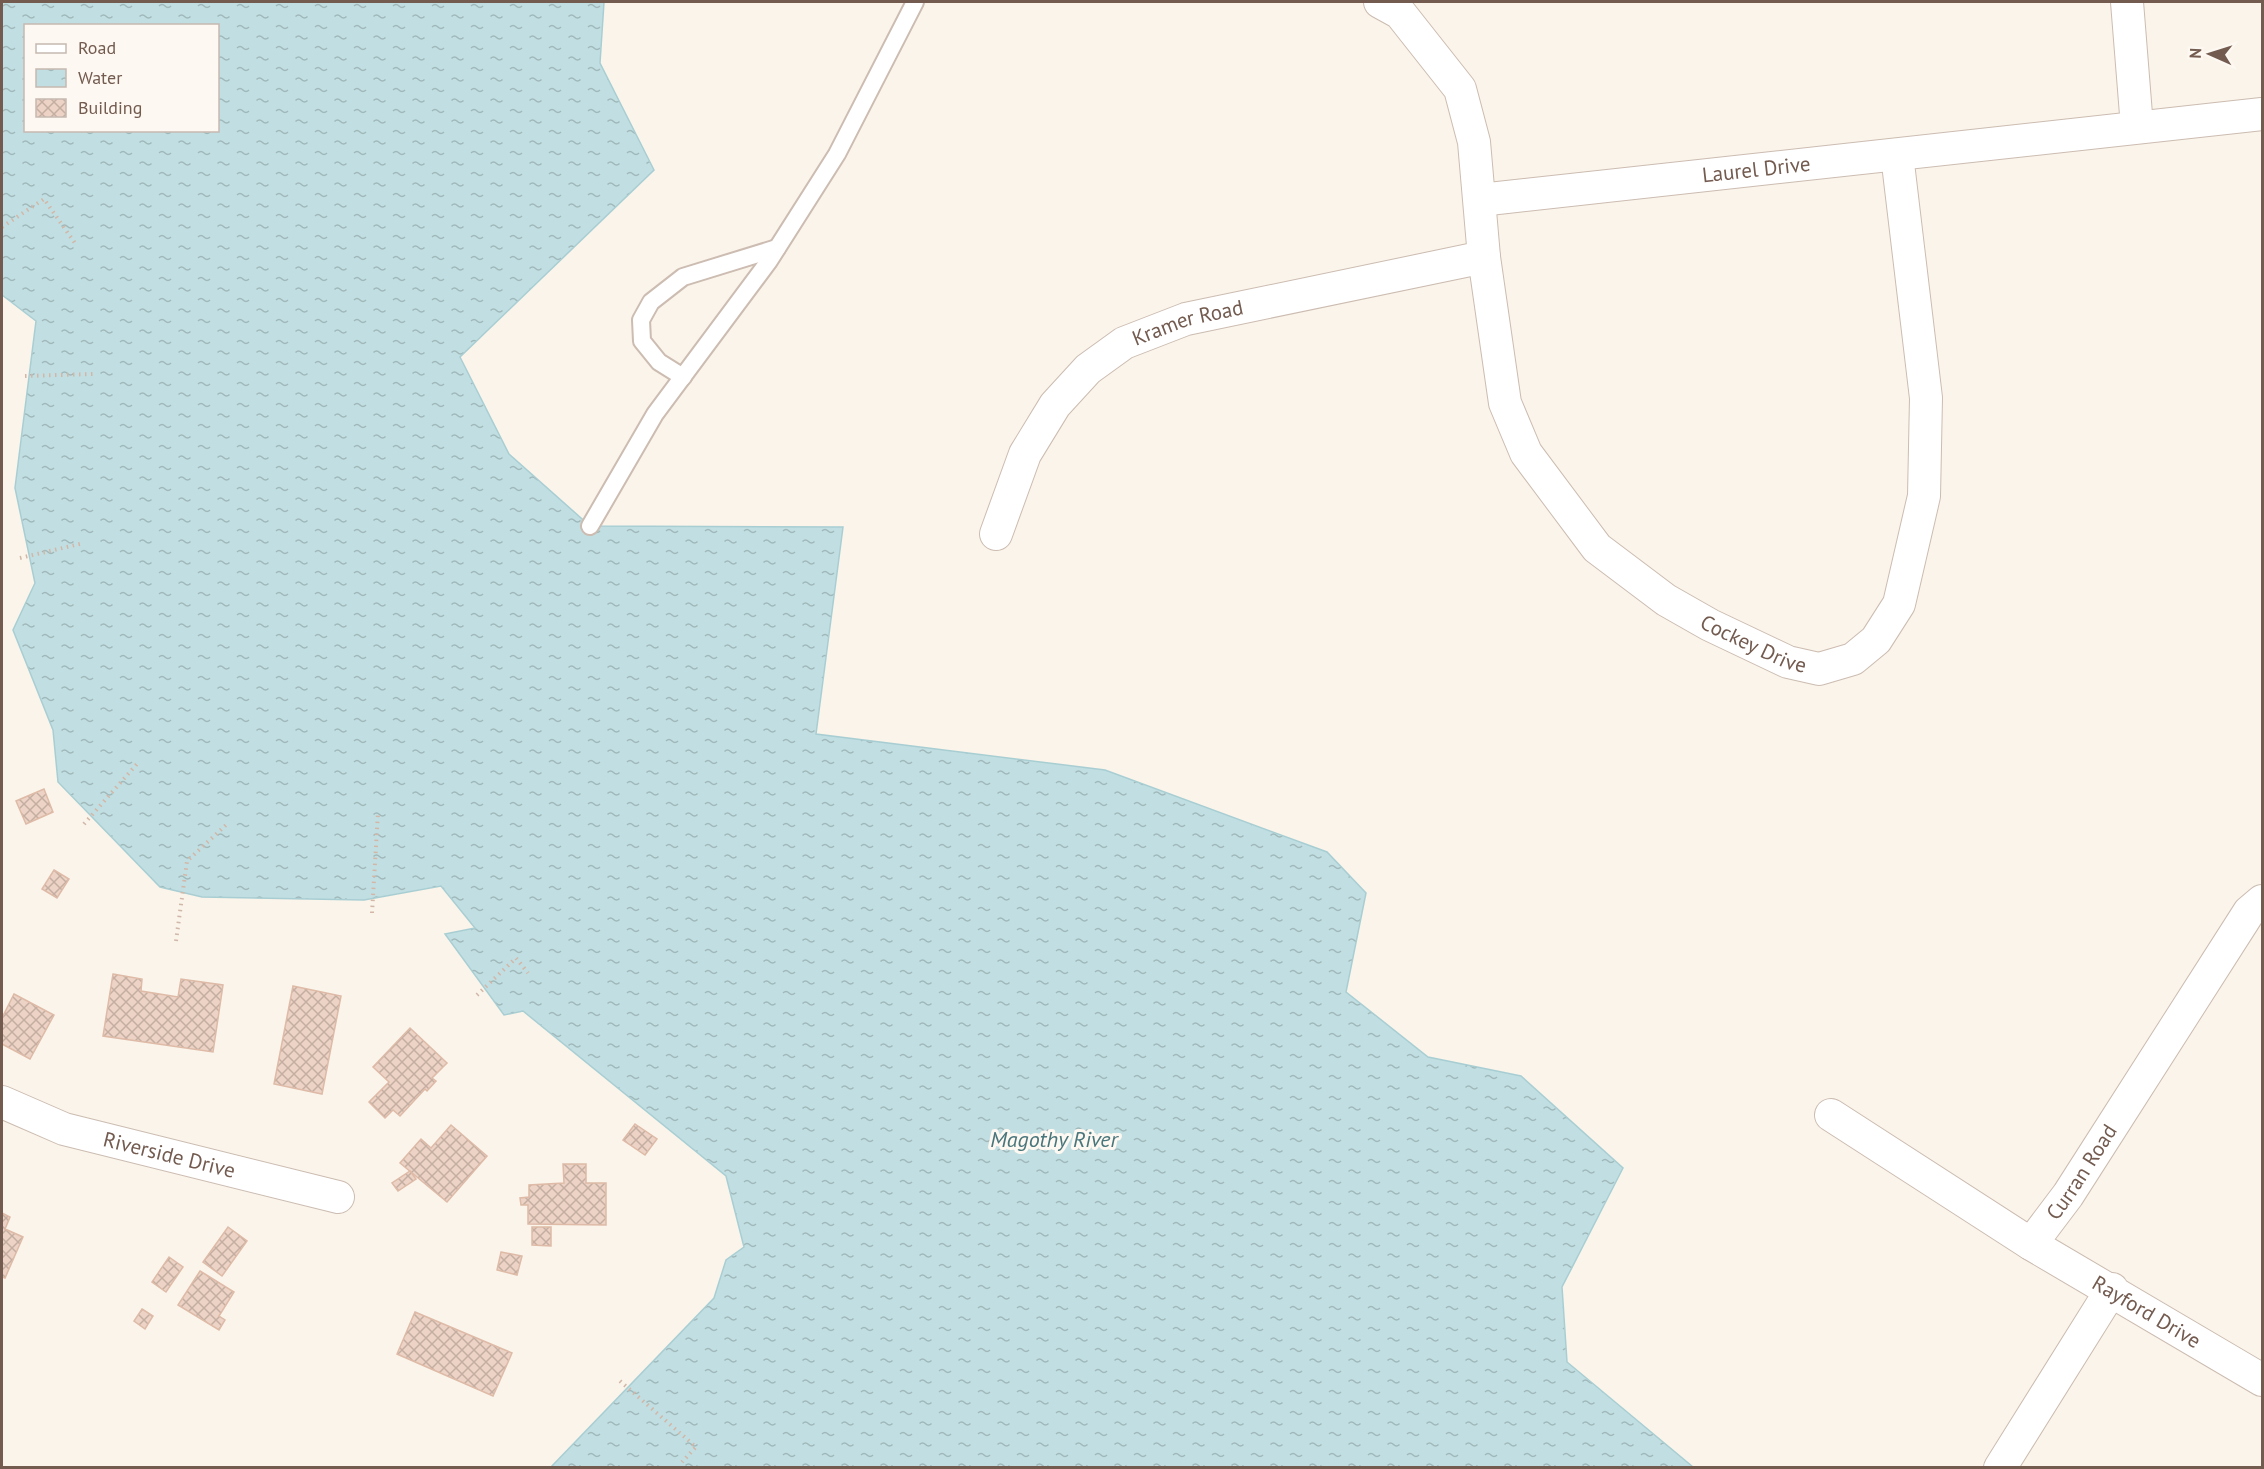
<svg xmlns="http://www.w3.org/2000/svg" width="2264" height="1469" font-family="'PT Sans',sans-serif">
  <defs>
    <pattern id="water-ripples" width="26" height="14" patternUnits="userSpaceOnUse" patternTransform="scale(1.5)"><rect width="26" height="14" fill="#c1dfe2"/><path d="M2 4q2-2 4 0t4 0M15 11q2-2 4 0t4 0" fill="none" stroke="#a1b8ba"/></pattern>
    <pattern id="building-cross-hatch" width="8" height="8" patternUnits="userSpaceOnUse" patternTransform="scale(1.5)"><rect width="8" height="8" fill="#edd3c5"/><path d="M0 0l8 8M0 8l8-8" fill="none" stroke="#c4aea2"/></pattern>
  </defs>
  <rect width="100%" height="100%" fill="#faf4ea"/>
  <path fill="url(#water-ripples)" stroke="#a8ced3" stroke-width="1.5" fill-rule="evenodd" d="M 2,2 L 604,2 L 600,63 L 654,170 L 460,357 L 509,454 L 590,526 L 843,527 L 816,734 L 1105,770 L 1327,852 L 1366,893 L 1346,992 L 1428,1057 L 1521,1076 L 1623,1168 L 1562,1287 L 1567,1362 L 1693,1467 L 551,1467 L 714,1298 L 726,1260 L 744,1247 L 726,1176 L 523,1011 L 504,1015 L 445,934 L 475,928 L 441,886 L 364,900 L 202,897 L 160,887 L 58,782 L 53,730 L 13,630 L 35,583 L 15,488 L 36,321 L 2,295 ZM 26,26 L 218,26 L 218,130 L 26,130 Z"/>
  <g fill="url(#building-cross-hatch)" stroke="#debaa7" stroke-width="1.5">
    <polygon points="44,789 53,812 26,824 16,801"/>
    <polygon points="54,870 69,879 57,898 42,889"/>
    <polygon points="113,974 142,979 141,991 178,997 181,979 223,985 213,1052 103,1036"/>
    <polygon points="293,986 341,996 322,1094 274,1084"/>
    <polygon points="14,994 54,1015 30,1059 2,1044 2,1018"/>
    <polygon points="410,1028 447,1063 432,1078 436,1081 427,1091 425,1089 400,1116 393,1110 385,1118 369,1102 389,1082 373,1067"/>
    <polygon points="635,1124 657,1139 645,1155 623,1140"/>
    <polygon points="451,1125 487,1156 447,1202 400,1163 421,1139 431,1148"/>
    <polygon points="563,1164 586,1164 586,1183 606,1183 606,1225 528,1224 528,1205 521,1205 520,1198 529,1197 529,1185 564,1183"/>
    <polygon points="410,1171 416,1179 398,1191 392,1183"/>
    <polygon points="2,1213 10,1217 5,1229 23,1237 5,1278 2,1277"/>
    <polygon points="228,1227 247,1241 222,1276 203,1262"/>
    <polygon points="532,1227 551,1227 551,1246 532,1245"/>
    <polygon points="501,1252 522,1256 517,1275 497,1270"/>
    <polygon points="169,1257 183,1267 166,1292 152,1282"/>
    <polygon points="200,1271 234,1292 219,1316 225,1320 219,1330 178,1305"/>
    <polygon points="142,1309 153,1316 145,1329 134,1321"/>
    <polygon points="415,1312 512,1353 493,1396 397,1354"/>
  </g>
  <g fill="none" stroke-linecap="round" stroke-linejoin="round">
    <defs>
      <g id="lane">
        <polyline points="683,377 659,362 642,341 641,320 651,302 683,277 777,248"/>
        <polyline points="590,526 655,414 769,261 837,154 915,2"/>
      </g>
      <g id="street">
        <path id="s1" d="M 1380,2 L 1400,13 L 1460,89 L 1474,142 L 1484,257 L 1505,403 L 1526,453 L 1597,548 L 1666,600 L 1710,625 L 1788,662 L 1819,669 L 1853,659 L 1876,640 L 1899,604 L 1924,496 L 1926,398 L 1897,155"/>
        <polyline points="2127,2 2137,127"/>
        <path id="s2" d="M 1480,200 L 2262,114"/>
        <path id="s3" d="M 996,534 L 1025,454 L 1055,405 L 1088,369 L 1124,343 L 1186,319 L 1484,257"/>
        <path id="s4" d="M 2,1102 L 64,1129 L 338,1197"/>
        <path id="s5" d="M 1831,1115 L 2031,1244 L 2262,1380"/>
        <path id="s6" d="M 2031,1244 L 2068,1195 L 2249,912 L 2262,901"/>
        <polyline points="2000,1468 2112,1289"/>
      </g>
    </defs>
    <use href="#lane" stroke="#ccbcb1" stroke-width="20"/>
    <use href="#street" stroke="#ccbcb1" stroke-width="34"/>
    <g stroke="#d2b7a8" stroke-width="4" stroke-dasharray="1.5 4.5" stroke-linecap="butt">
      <polyline points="2,227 44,199 77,246"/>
      <polyline points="25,376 93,374"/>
      <polyline points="20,558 84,543"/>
      <polyline points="84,824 137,764"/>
      <polyline points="372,913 378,813"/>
      <polyline points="176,941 187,861 226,825"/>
      <polyline points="477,995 516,958 528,973"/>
      <polyline points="620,1381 696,1447 682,1462"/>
    </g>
    <use href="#lane" stroke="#fff" stroke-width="16"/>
    <use href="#street" stroke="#fff" stroke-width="32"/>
  </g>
  <g text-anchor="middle" stroke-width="6" stroke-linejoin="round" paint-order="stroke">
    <g font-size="21" fill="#735b50" stroke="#fdf8f1">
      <text dy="7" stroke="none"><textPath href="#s2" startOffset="278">Laurel Drive</textPath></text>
      <text dy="7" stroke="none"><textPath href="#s3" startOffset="303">Kramer Road</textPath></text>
      <text dy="7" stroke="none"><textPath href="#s1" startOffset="795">Cockey Drive</textPath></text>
      <text dy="7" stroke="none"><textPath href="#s4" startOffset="176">Riverside Drive</textPath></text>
      <text dy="7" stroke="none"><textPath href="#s6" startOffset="88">Curran Road</textPath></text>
      <text dy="7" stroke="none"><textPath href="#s5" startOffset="372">Rayford Drive</textPath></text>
    </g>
    <g font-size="22" font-style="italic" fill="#49767c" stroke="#fdf8f1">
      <text x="1054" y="1147">Magothy River</text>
    </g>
  </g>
  <rect width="2264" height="1469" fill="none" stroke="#735b50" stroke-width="6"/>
  <rect x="24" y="24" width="195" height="108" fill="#fdf8f1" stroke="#c6b9b1" stroke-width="1.5"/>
  <rect x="36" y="44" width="30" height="9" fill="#ffffff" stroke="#c6b9b1" stroke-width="1.5"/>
  <text x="78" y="54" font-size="18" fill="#735b50">Road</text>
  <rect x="36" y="69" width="30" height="18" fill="url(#water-ripples)" stroke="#c6b9b1" stroke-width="1.5"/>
  <text x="78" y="84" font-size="18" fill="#735b50">Water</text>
  <rect x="36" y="99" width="30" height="18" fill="url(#building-cross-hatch)" stroke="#c6b9b1" stroke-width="1.5"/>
  <text x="78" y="114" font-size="18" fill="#735b50">Building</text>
  <g transform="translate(2210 54) rotate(273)" stroke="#fdf8f1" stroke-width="4.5" paint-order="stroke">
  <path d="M0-4.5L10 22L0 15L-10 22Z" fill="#735b50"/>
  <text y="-9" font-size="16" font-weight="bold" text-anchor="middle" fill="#735b50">N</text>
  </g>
</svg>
